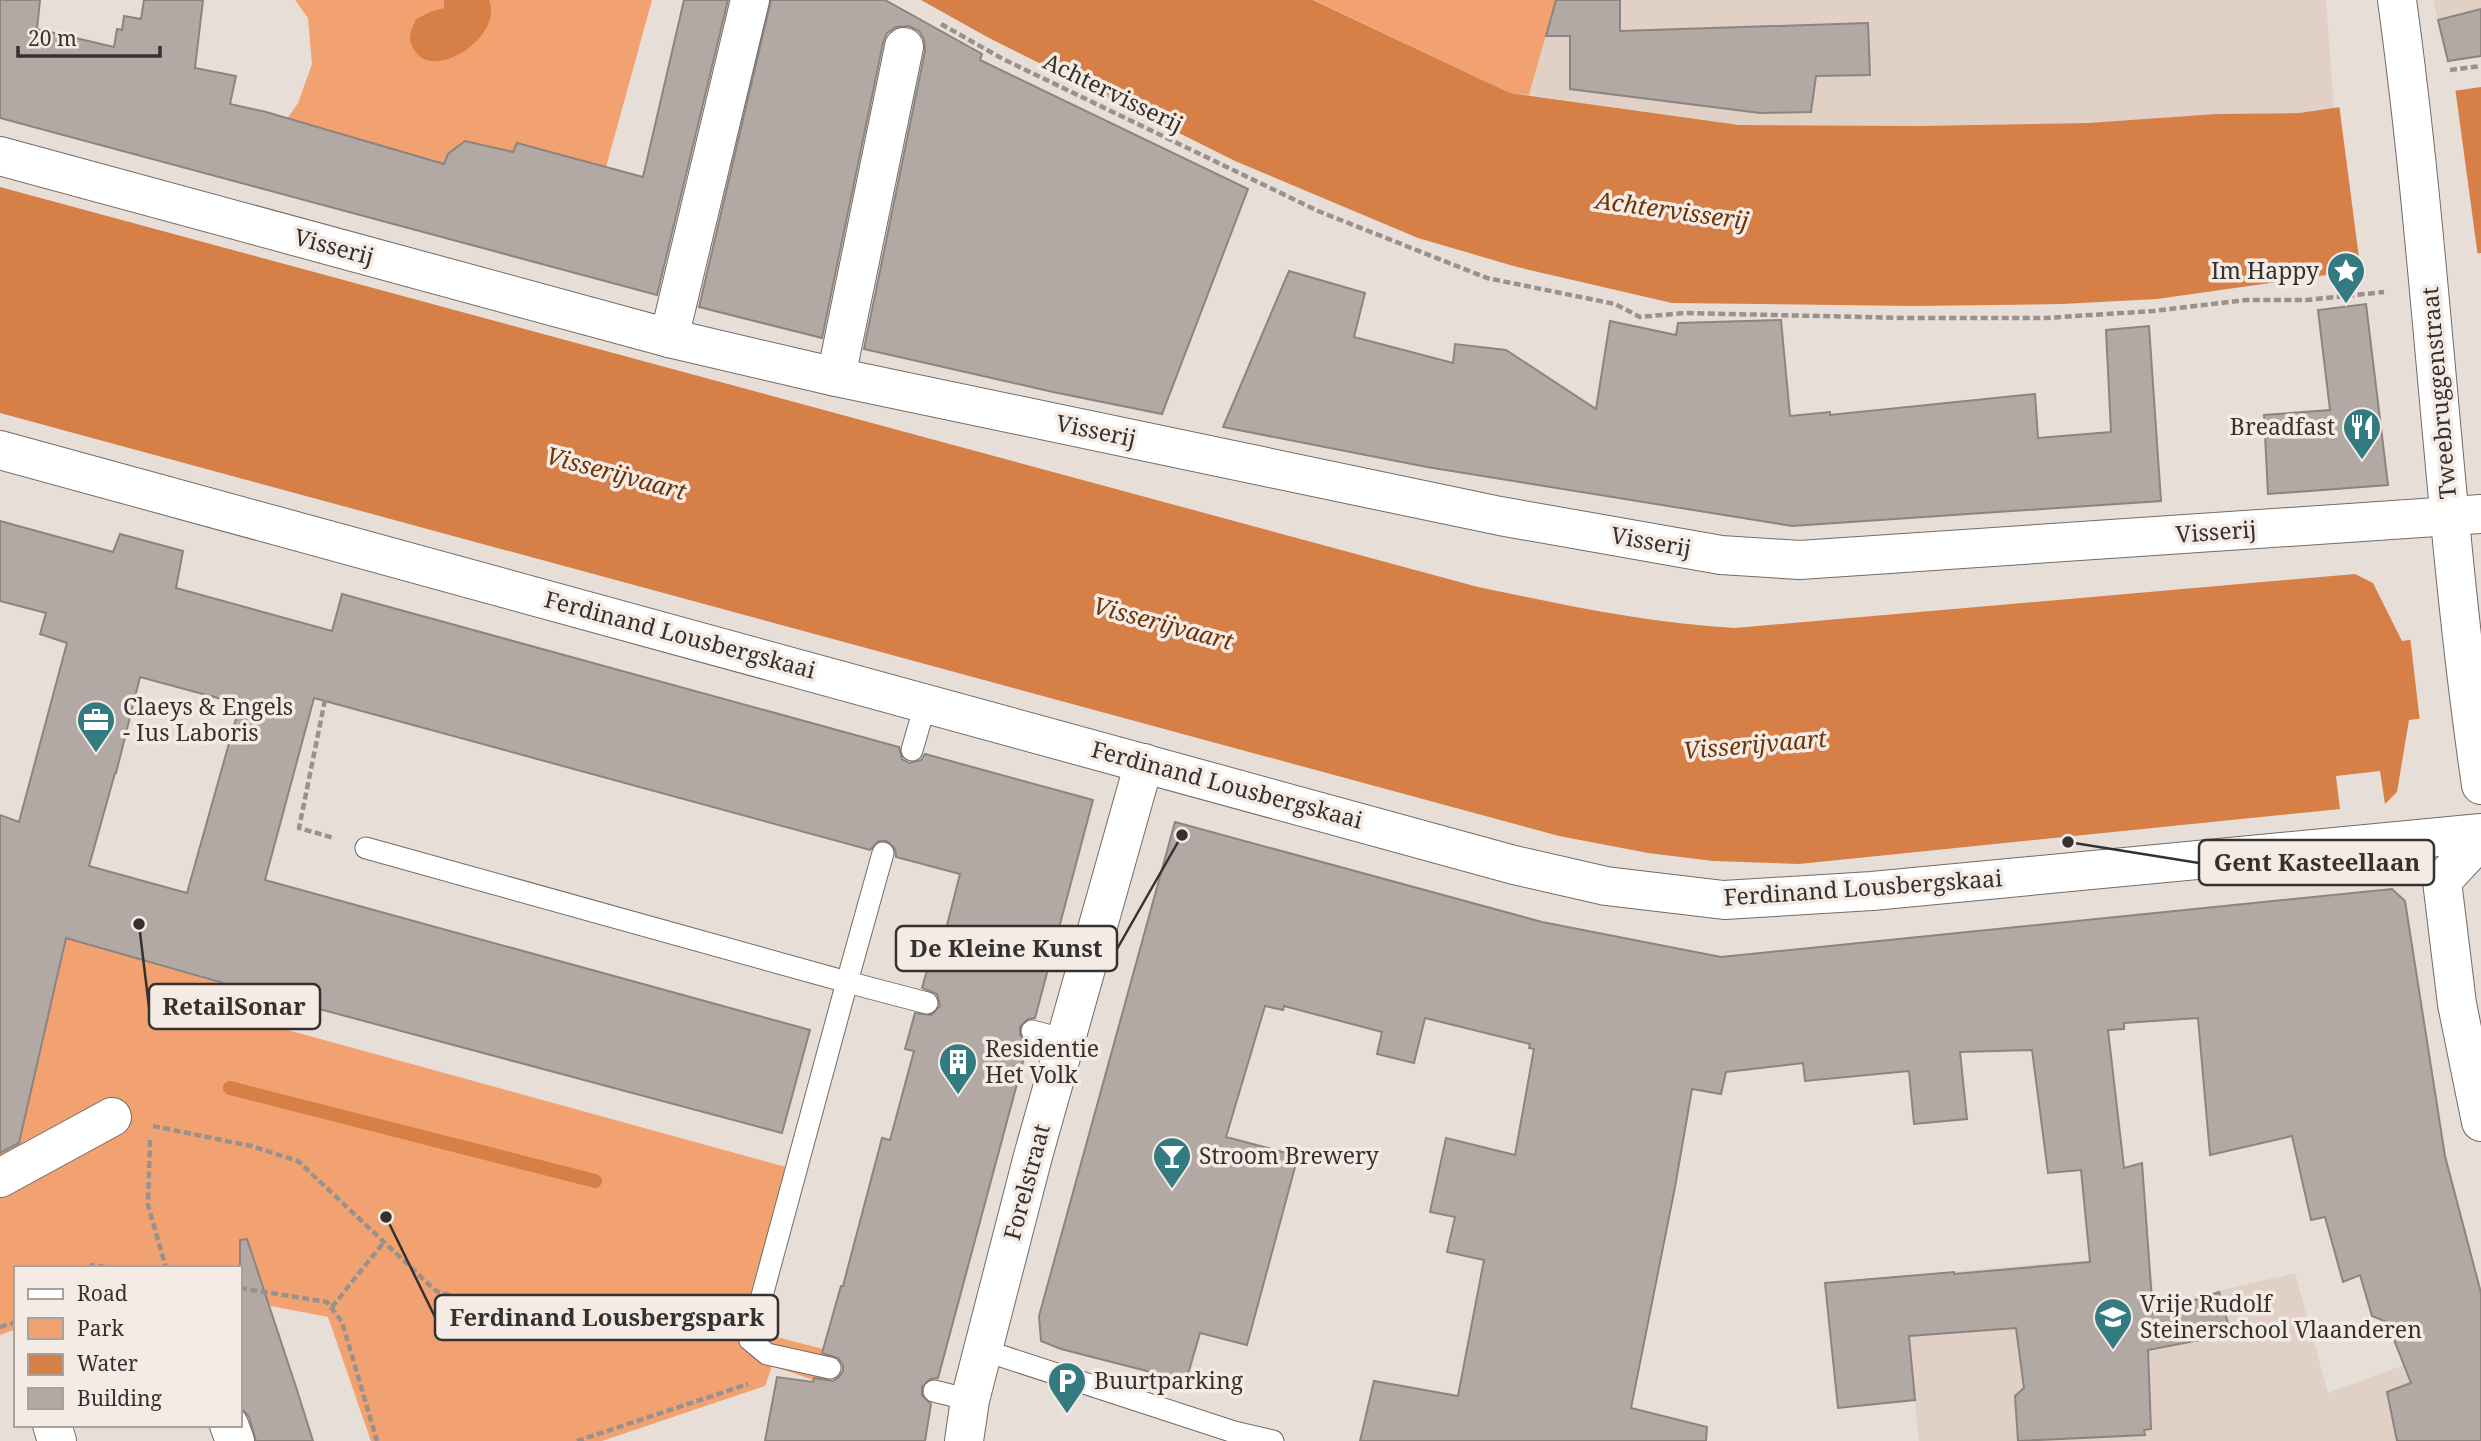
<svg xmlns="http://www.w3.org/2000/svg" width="2481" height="1441" font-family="'Noto Serif',serif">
  <rect width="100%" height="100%" fill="#e8ded8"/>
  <g fill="#e0d0c6">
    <polygon points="1556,0 2326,0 2334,109 2299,113 2216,114 2088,123 1917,126 1739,125 1529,95"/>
    <polygon points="2433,0 2481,0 2481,56 2448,61"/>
    <polygon points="2090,1260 2092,1283 2152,1279 2155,1306 2295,1273 2328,1393 2481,1337 2481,1441 1919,1441 1902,1276"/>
  </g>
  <g fill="#f2a270">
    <polygon points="295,0 652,0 605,171 517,143 509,161 444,164 287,119 298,103 312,64 308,18"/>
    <polygon points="1314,0 1556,0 1529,95 1510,93"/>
    <polygon points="66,938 222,984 215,1010 786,1167 741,1328 835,1352 826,1384 772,1366 765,1386 602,1441 371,1441 328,1317 240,1300 240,1268 16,1268 16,1329 0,1335 0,1139 22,1111 34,1077"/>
  </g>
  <g fill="#d68048">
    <path d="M 444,0 L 489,0 C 504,36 435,82 415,51 C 412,47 409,40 410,35 C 411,30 414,24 416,19 L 430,12 L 444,8 Z"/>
    <polygon points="921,0 1313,0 1510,93 1739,125 1917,126 2088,123 2216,114 2299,113 2481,87 2481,253 2157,299 2062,304 1913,306 1672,303 1517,267 1418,238 1235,161 989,38"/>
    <path d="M 0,187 L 1478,587 C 1565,605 1645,623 1735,628 L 2355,574 L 2373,583 L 2402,641 L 2481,629 L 2481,711 L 2409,720 L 2397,792 L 2385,804 L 2380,771 L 2336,776 L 2340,809 L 1799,864 L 1713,861 L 1648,853 L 1559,836 L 0,413 Z"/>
  </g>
  <g fill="#e8ded8">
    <polygon points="2455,87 2478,257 2361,273 2339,104"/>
    <polygon points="2481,625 2481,715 2420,722 2410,636"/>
  </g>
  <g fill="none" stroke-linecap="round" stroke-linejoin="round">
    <polyline stroke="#d68048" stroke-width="14" points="230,1088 595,1181"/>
  </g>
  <g fill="#b3a9a4" stroke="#8d847f" stroke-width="2" fill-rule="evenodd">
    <polygon points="0,0 40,0 37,29 114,47 117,29 122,30 124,16 141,19 144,0 203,0 195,68 236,76 230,104 266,112 444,164 448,154 465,141 513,152 517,143 643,177 684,0 728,0 657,295 0,118"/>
    <polygon points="771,0 885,0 982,54 980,60 1248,189 1162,414 1053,392 864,349 925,51 924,39 919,31 909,26 896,27 887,33 883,43 822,338 699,307"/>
    <polygon points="1556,0 1620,0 1620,31 1868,23 1870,75 1816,76 1811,112 1760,113 1570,89 1570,36 1546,36"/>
    <polygon points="2481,9 2481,56 2448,61 2438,20"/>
    <polygon points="1289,271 1365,293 1354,337 1453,363 1455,344 1506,350 1596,409 1610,321 1676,335 1678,323 1781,320 1790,416 1830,412 1830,415 2035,394 2038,438 2111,432 2106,330 2149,326 2161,501 1792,526 1427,467 1223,427"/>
    <polygon points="2366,304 2388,485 2268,494 2264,415 2330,410 2318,310"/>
    <path d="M 0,521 L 113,552 L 120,534 L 183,551 L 176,588 L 332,631 L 342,594 L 899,747 L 902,759 L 909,763 L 921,760 L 925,754 L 1093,800 L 1035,1018 L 1028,1019 L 1020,1027 L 1020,1035 L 1028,1043 L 938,1378 L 930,1379 L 922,1387 L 922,1395 L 931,1404 L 925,1441 L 765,1441 L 777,1377 L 813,1382 L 814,1378 L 833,1381 L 839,1377 L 843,1371 L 843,1365 L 838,1358 L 822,1353 L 841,1286 L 843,1286 L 882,1138 L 890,1140 L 914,1051 L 905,1049 L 915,1013 L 931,1015 L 940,1006 L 937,994 L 922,988 L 935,943 L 942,945 L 960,874 L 896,857 L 895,849 L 887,841 L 879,841 L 870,850 L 314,698 L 265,880 L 810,1030 L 782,1133 L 237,987 L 66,938 L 19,1143 L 0,1153 L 0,815 L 19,822 L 67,643 L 40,634 L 46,613 L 0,601 ZM 140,677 L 240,704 L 187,893 L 89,866 L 115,773 L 116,773 Z"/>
    <polygon points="1175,822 1542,922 1721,957 2392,889 2405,901 2445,1156 2481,1293 2481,1441 2397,1441 2387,1392 2411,1383 2387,1322 2372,1316 2360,1275 2343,1282 2325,1217 2311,1220 2292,1136 2210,1155 2198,1018 2124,1023 2124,1029 2108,1030 2124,1168 2142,1163 2153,1314 2219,1292 2231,1334 2148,1350 2151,1429 2144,1430 2145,1435 2018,1441 2015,1396 2024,1388 2016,1328 1909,1336 1915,1400 1838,1408 1825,1283 1954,1272 1954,1274 2090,1262 2081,1170 2048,1173 2032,1050 1960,1052 1967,1119 1914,1124 1909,1071 1805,1081 1803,1063 1726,1072 1721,1094 1692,1089 1675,1187 1631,1408 1707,1427 1706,1441 1360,1441 1374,1381 1458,1396 1484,1260 1447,1252 1455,1217 1430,1212 1446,1138 1515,1155 1534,1049 1529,1048 1530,1044 1425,1018 1414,1063 1377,1054 1382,1032 1284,1006 1283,1010 1265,1006 1226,1137 1298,1156 1247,1345 1200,1333 1186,1381 1061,1349 1041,1341 1039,1316"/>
    <polygon points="247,1239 296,1387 313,1441 256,1441 249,1417 240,1407 240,1240"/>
  </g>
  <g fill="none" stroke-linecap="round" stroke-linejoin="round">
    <defs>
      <g id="lane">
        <polyline points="912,750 926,702"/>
        <polyline points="366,848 847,982 750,1340 767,1354 830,1368"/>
        <polyline points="883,853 847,982 927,1003"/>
        <polyline points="1032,1031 1066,1040"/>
        <polyline points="983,1350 1234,1432 1273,1441"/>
        <polyline points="934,1391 970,1400"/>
      </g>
      <g id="street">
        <polyline points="0,156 669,338 836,377 1500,516 1721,555 1800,560 2481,514"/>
        <polyline points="669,338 750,0"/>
        <polyline points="836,377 904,47"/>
        <polyline points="0,450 1514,865 1606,886 1724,900 1872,891 2481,833"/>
        <polyline points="0,1178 112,1117"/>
        <polyline points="52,1425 57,1441"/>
        <polyline points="229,1425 235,1441"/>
        <polyline points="964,1441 970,1400 1033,1156 1144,763"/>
      </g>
      <g id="secondary">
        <path d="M 2397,0 C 2433,261 2443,525 2481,785"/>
        <polyline points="2481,839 2442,881 2457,1004 2481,1122"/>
      </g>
    </defs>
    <use href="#lane" stroke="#736b65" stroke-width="23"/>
    <use href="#street" stroke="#736b65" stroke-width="40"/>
    <use href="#secondary" stroke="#736b65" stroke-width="40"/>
    <g stroke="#98918d" stroke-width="4.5" stroke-dasharray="7 3.5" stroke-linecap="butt">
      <polyline points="941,24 1003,59 1318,211 1487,278 1615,304 1640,317 1684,313 1909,318 2045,318 2153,311 2246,300 2307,300 2384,292"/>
      <polyline points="2450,70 2481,66"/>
      <polyline points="325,700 299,828 334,838"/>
      <polyline points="153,1126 251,1146 298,1161 436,1291 476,1303 695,1317 717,1326"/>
      <polyline points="150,1140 148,1205 166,1268"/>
      <polyline points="89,1268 92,1265 112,1268"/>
      <polyline points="240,1288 327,1302 342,1322 377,1441"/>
      <polyline points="332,1307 384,1242"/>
      <polyline points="0,1327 16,1322"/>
      <polyline points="577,1441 748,1384"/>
    </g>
    <use href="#lane" stroke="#fff" stroke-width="21"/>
    <use href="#street" stroke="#fff" stroke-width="38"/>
    <use href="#secondary" stroke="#fff" stroke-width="38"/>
  </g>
  <defs>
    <symbol id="sight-pin" viewBox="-11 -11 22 30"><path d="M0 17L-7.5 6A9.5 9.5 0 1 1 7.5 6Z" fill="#337b81" stroke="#f5ebe5"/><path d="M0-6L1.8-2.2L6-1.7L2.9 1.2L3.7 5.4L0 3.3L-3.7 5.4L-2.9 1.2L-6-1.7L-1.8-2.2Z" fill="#fff"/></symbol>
    <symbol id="restaurant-pin" viewBox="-11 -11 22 30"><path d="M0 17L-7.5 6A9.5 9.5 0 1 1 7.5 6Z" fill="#337b81" stroke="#f5ebe5"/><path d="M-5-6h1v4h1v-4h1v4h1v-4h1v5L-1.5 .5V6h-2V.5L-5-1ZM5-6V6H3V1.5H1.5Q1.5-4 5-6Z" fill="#fff"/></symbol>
    <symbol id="office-pin" viewBox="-11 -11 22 30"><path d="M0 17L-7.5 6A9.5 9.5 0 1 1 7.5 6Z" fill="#337b81" stroke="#f5ebe5"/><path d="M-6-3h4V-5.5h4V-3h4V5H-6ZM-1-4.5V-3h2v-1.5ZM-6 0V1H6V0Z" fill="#fff"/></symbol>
    <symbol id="building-pin" viewBox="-11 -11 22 30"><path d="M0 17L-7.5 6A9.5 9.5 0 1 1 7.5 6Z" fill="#337b81" stroke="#f5ebe5"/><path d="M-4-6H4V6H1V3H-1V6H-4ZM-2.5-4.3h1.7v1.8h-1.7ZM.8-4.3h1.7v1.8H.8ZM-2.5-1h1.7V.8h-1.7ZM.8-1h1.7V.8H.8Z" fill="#fff"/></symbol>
    <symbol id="bar-pin" viewBox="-11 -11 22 30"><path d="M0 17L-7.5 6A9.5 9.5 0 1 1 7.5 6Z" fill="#337b81" stroke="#f5ebe5"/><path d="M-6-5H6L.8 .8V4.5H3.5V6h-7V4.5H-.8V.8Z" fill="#fff"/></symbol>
    <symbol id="school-pin" viewBox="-11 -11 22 30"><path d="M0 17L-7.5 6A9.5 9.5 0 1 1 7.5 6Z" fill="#337b81" stroke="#f5ebe5"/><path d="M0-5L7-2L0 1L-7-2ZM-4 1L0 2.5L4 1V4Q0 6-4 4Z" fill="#fff"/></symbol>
    <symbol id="parking-pin" viewBox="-11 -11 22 30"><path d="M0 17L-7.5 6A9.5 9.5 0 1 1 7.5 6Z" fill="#337b81" stroke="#f5ebe5"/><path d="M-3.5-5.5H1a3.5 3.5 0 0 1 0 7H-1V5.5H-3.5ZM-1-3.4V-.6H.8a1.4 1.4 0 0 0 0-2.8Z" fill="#fff"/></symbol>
  </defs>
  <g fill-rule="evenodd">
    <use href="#sight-pin" x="2324" y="249" width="44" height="60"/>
    <use href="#restaurant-pin" x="2340" y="405" width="44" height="60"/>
    <use href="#office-pin" x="74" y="698" width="44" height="60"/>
    <use href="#building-pin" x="936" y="1040" width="44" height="60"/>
    <use href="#bar-pin" x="1150" y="1134" width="44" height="60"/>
    <use href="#school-pin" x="2091" y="1295" width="44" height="60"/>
    <use href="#parking-pin" x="1045" y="1359" width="44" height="60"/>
  </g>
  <g text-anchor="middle" stroke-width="7" stroke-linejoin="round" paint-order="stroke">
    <g font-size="23" fill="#35312f" stroke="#f5ebe5">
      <text transform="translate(1113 93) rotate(26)" y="8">Achtervisserij</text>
      <text transform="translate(334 247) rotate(15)" y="8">Visserij</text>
      <text transform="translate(2439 393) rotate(-95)" y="8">Tweebruggenstraat</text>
      <text transform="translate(1096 431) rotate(12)" y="8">Visserij</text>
      <text transform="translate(2216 532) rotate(-4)" y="8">Visserij</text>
      <text transform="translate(1651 542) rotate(10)" y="8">Visserij</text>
      <text transform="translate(680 635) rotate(15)" y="8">Ferdinand Lousbergskaai</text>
      <text transform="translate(1227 785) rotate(15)" y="8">Ferdinand Lousbergskaai</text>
      <text transform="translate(1863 888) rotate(-4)" y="8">Ferdinand Lousbergskaai</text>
      <text transform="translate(1027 1182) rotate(-75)" y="8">Forelstraat</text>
    </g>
    <g font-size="23" fill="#35312f" stroke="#f5ebe5" text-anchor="start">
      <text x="2319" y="279" text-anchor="end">Im Happy</text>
      <text x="2335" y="435" text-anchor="end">Breadfast</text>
      <text x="123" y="715">Claeys &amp; Engels<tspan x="123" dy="26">- Ius Laboris</tspan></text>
      <text x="985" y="1057">Residentie<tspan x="985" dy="26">Het Volk</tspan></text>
      <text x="1199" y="1164">Stroom Brewery</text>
      <text x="2140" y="1312">Vrije Rudolf<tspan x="2140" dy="26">Steinerschool Vlaanderen</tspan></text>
      <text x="1094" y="1389">Buurtparking</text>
    </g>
    <g font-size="24" font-style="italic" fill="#6c3408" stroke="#f5ebe5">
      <text transform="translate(1672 211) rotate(8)" y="8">Achtervisserij</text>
      <text transform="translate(616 474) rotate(15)" y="8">Visserijvaart</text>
      <text transform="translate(1163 624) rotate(15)" y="8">Visserijvaart</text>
      <text transform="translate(1755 745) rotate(-5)" y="8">Visserijvaart</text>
    </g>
  </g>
  <path fill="none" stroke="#35312f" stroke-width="2.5" d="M2068 842L2199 863M1182 835L1117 949M139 924L149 1007M386 1217L435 1317"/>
  <g fill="#35312f" stroke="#f5ebe5" stroke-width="2.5">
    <circle cx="2068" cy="842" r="7"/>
    <circle cx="1182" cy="835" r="7"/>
    <circle cx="139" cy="924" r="7"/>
    <circle cx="386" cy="1217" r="7"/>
  </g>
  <g fill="#f5ebe5" stroke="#35312f" stroke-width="2.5">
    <rect x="2199" y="840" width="235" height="45" rx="7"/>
    <rect x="896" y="926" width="221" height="45" rx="7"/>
    <rect x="149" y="984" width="171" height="45" rx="7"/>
    <rect x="435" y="1295" width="343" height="45" rx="7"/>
  </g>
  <g font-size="24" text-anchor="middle" font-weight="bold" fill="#35312f">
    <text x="2317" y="871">Gent Kasteellaan</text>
    <text x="1006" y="957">De Kleine Kunst</text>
    <text x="234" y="1015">RetailSonar</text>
    <text x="607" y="1326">Ferdinand Lousbergspark</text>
  </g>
  <rect x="14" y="1266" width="228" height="161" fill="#f5ebe5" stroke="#a8a19c" stroke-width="2"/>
  <rect x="28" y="1289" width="35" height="10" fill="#ffffff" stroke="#a8a19c" stroke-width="2"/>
  <text x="77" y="1301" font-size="21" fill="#35312f">Road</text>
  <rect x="28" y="1318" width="35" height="21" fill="#f2a270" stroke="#a8a19c" stroke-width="2"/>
  <text x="77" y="1336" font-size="21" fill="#35312f">Park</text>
  <rect x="28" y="1354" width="35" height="21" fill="#d68048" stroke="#a8a19c" stroke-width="2"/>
  <text x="77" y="1371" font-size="21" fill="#35312f">Water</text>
  <rect x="28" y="1388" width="35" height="21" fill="#b3a9a4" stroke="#a8a19c" stroke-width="2"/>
  <text x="77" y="1406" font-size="21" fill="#35312f">Building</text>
  <path d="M18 46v10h142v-10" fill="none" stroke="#35312f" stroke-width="3.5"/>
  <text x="28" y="46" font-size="21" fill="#35312f" stroke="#f5ebe5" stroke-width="5" paint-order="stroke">20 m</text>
</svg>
